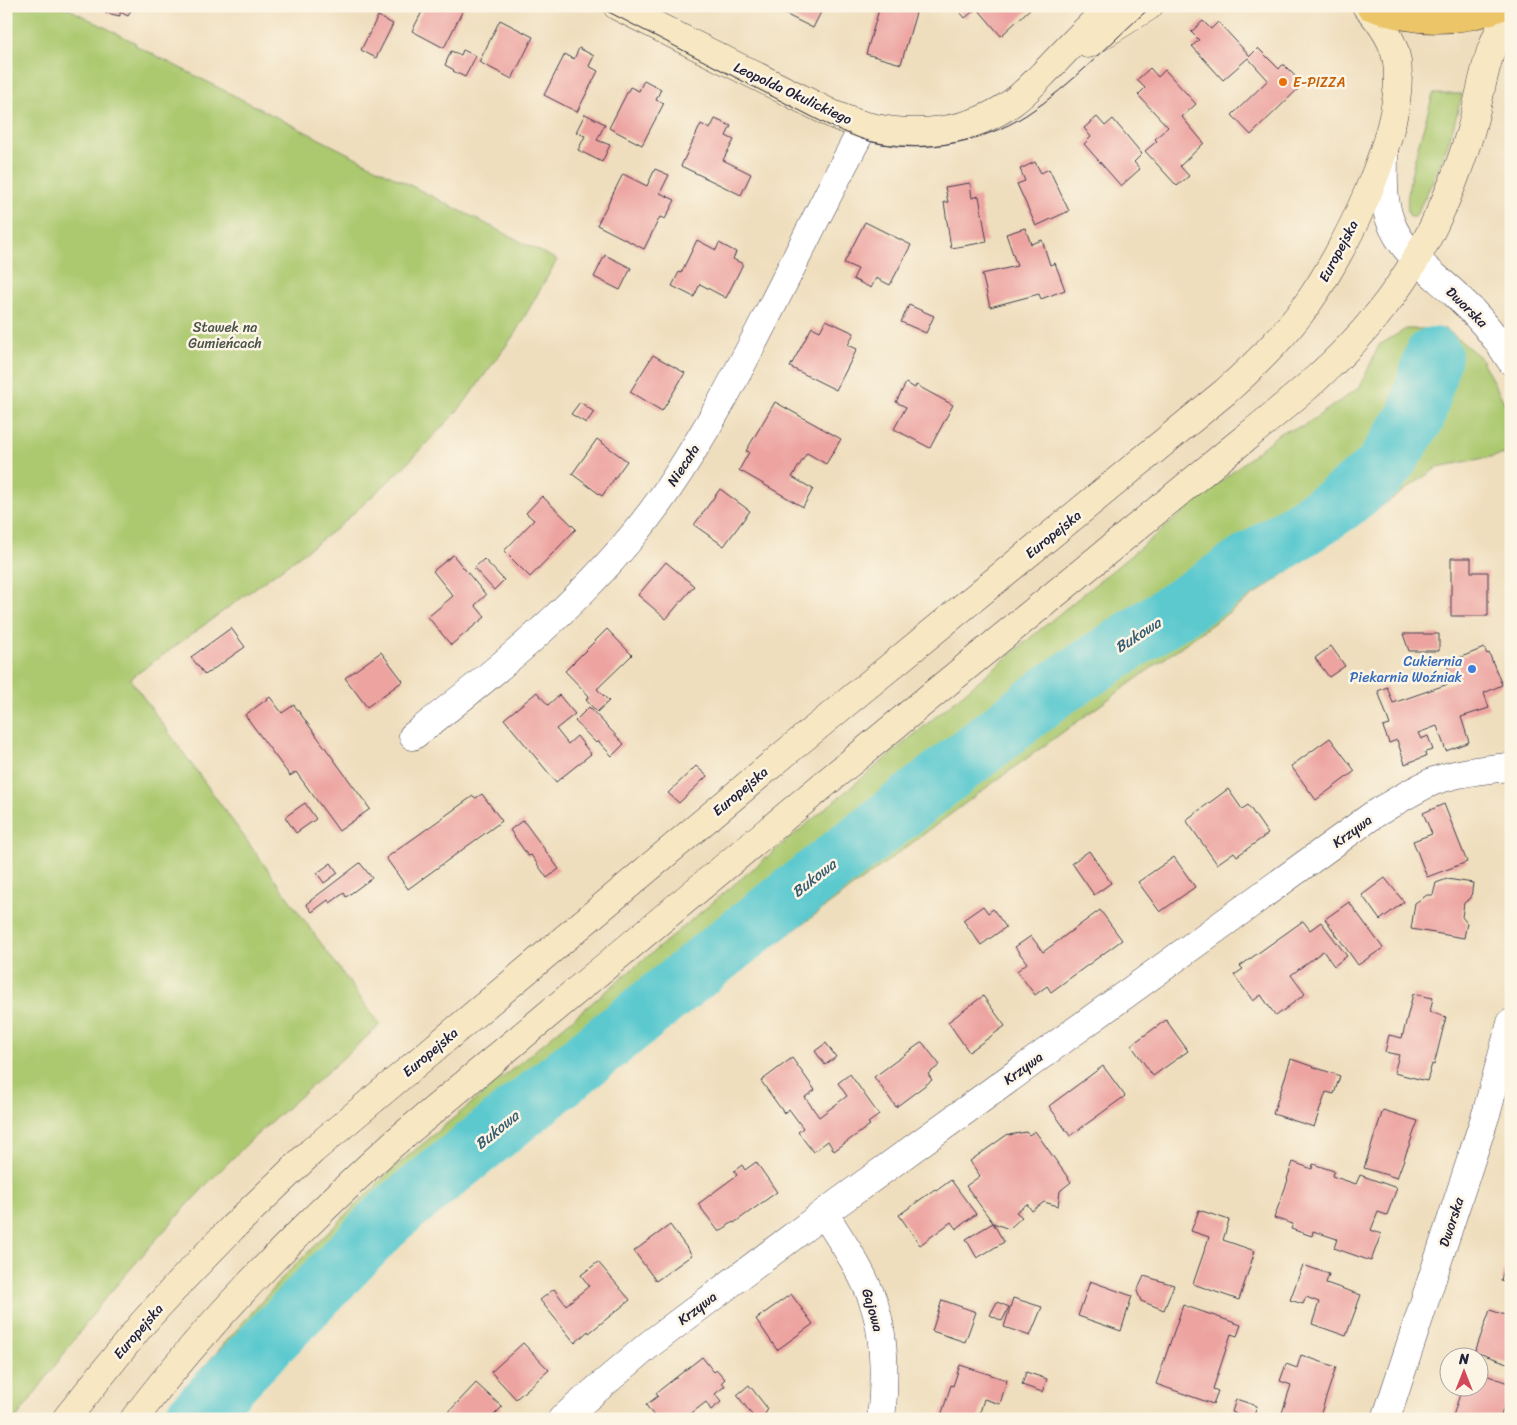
<svg xmlns="http://www.w3.org/2000/svg" width="1517" height="1425" font-family="Sriracha,sans-serif">
  <rect width="100%" height="100%" fill="#fcf5e5"/>
  <filter id="ink" filterUnits="userSpaceOnUse"><feTurbulence type="fractalNoise" baseFrequency=".02" numOctaves="2"/><feDisplacementMap in="SourceGraphic" scale="10" xChannelSelector="R" yChannelSelector="G"/><feConvolveMatrix kernelMatrix="1 2 1 2 8 2 1 2 1" color-interpolation-filters="sRGB"/></filter>
  <filter id="wash" filterUnits="userSpaceOnUse"><feTurbulence type="fractalNoise" baseFrequency=".0096" numOctaves="4" result="noise"/><feDisplacementMap in="SourceGraphic" scale="20" xChannelSelector="R" yChannelSelector="G"/><feGaussianBlur stdDeviation="1.12" result="paint"/><feColorMatrix in="noise" values="0 0 0 0 0 0 0 0 0 0 0 0 0 0 0 0 0 1.4 0 .05"/><feComposite in="paint" operator="in"/></filter>
  <g filter="url(#wash)">
    <rect width="100%" height="100%" fill="#efdebd"/>
    <g fill="#acc970" stroke="#677656">
      <polygon points="6,6 59,6 69,9 136,43 135,45 557,260 514,335 461,407 401,470 336,529 130,679 380,1025 252,1139 206,1185 152,1244 101,1303 16,1419 6,1419"/>
      <path d="M 1433,94 L 1462,94 C 1451,142 1437,174 1415,217 L 1410,217 C 1399,199 1427,118 1433,94 Z"/>
      <polygon points="1406,329 1446,329 1480,357 1511,415 1511,453 1438,467 1208,627 990,785 622,1058 324,1302 261,1365 224,1419 163,1419 193,1379 286,1274 390,1171 1047,624 1281,432 1302,427 1360,387 1379,345"/>
    </g>
    <g fill="none" stroke-linecap="round" stroke-linejoin="round">
      <polyline stroke="#5cc9cf" stroke-width="58" points="193,1419 390,1216 721,951 1053,691 1340,503 1381,470 1416,417 1433,356"/>
    </g>
    <g id="blocks">
      <g fill="#eda4a1">
        <polygon points="105,6 133,6 128,16 120,12 120,16 106,13 109,8"/>
        <polygon points="370,6 382,6 379,11"/>
        <polygon points="425,6 465,6 444,48 412,31"/>
        <polygon points="783,6 824,6 813,28 781,12"/>
        <polygon points="880,6 918,6 901,64 866,54"/>
        <polygon points="955,6 1033,6 1001,36 977,8 965,18"/>
        <polygon points="378,16 393,24 376,58 361,50"/>
        <polygon points="500,20 533,37 512,79 479,62"/>
        <polygon points="1203,21 1211,29 1218,22 1250,56 1258,48 1279,69 1283,64 1303,84 1251,135 1232,115 1268,80 1248,58 1223,80 1192,46 1199,40 1191,32"/>
        <polygon points="579,48 594,56 589,66 598,71 577,112 544,95 565,54 574,59"/>
        <polygon points="463,50 476,56 465,77 453,71 454,70 445,65 451,51 461,55"/>
        <polygon points="1150,68 1158,77 1165,70 1196,104 1182,117 1204,143 1180,166 1189,176 1177,186 1145,151 1157,141 1155,139 1168,127 1138,95 1145,88 1137,80"/>
        <polygon points="644,80 661,89 656,100 664,103 642,145 609,128 630,87 639,91"/>
        <polygon points="585,114 605,124 597,140 610,145 602,162 578,150 585,136 576,132"/>
        <polygon points="1097,117 1105,126 1113,119 1142,154 1134,162 1140,169 1121,186 1084,144 1091,137 1084,128"/>
        <polygon points="715,119 731,126 726,136 734,140 723,160 751,174 741,195 681,166 701,124 710,129"/>
        <polygon points="1035,162 1041,173 1049,169 1069,211 1036,226 1017,184 1025,181 1020,169"/>
        <polygon points="655,169 669,175 660,193 675,200 665,219 660,217 644,249 597,225 623,174 647,186"/>
        <polygon points="970,183 972,198 979,196 987,242 951,248 944,202 948,202 945,187"/>
        <polygon points="865,222 911,245 890,285 876,278 871,288 853,279 858,269 844,263"/>
        <polygon points="1025,228 1031,244 1042,240 1050,265 1055,263 1065,290 1041,299 1039,294 990,307 982,274 1017,266 1006,234"/>
        <polygon points="697,240 716,250 719,243 736,252 733,259 743,264 726,298 700,284 694,297 672,286 679,272 681,273"/>
        <polygon points="605,255 631,268 620,290 594,277"/>
        <polygon points="909,305 934,316 926,333 901,322"/>
        <polygon points="826,320 854,333 848,345 857,349 836,390 790,367 812,327 820,331"/>
        <polygon points="653,355 685,373 662,411 630,392"/>
        <polygon points="906,383 915,388 916,385 953,405 930,448 894,429 906,407 896,402"/>
        <polygon points="580,402 594,412 586,423 571,414"/>
        <polygon points="775,402 841,439 826,464 807,453 792,477 813,489 803,507 739,470 749,452 746,451"/>
        <polygon points="597,439 627,461 602,496 572,474"/>
        <polygon points="720,489 750,511 724,546 694,525"/>
        <polygon points="542,496 576,529 530,577 504,551 534,520 526,513"/>
        <polygon points="453,555 486,595 475,605 485,617 451,645 428,617 453,596 433,571"/>
        <polygon points="1451,558 1471,558 1471,572 1488,572 1488,616 1451,616"/>
        <polygon points="484,559 504,580 494,590 474,568"/>
        <polygon points="666,562 694,586 666,619 638,595"/>
        <polygon points="231,628 245,647 205,675 191,657"/>
        <polygon points="607,629 632,655 597,689 609,701 597,712 586,700 589,696 565,671"/>
        <polygon points="1403,634 1439,634 1439,651 1409,651"/>
        <polygon points="1331,646 1345,666 1329,677 1315,658"/>
        <polygon points="1484,648 1487,654 1489,653 1502,685 1484,693 1489,708 1461,717 1469,742 1446,751 1437,726 1418,733 1421,739 1428,736 1433,750 1425,752 1426,756 1405,764 1397,740 1389,743 1383,727 1390,725 1378,691 1387,687 1393,703 1454,682 1446,663"/>
        <polygon points="381,652 403,681 367,707 345,678"/>
        <polygon points="537,692 548,705 559,695 575,714 556,729 568,744 577,736 591,754 556,782 504,719"/>
        <polygon points="270,697 282,713 294,705 370,809 339,831 296,772 290,776 245,715"/>
        <polygon points="589,707 624,744 612,756 598,741 596,743 575,721"/>
        <polygon points="1330,738 1355,771 1316,800 1291,766"/>
        <polygon points="696,766 707,776 679,803 668,793"/>
        <polygon points="1228,789 1242,809 1248,805 1268,834 1237,856 1234,852 1217,864 1186,820"/>
        <polygon points="482,794 502,821 408,889 386,858 473,796 476,798"/>
        <polygon points="305,803 316,819 296,833 285,817"/>
        <polygon points="1444,804 1467,862 1427,877 1413,841 1432,834 1423,813"/>
        <polygon points="523,820 559,869 547,878 531,855 528,856 510,830"/>
        <polygon points="1089,851 1111,883 1094,895 1072,863"/>
        <polygon points="1174,857 1195,887 1160,912 1138,882"/>
        <polygon points="331,863 338,873 324,883 317,873"/>
        <polygon points="360,863 372,878 346,897 344,893 330,903 328,900 312,912 306,904"/>
        <polygon points="1385,878 1404,902 1380,920 1362,895"/>
        <polygon points="1447,879 1473,883 1471,898 1464,903 1462,917 1467,923 1464,938 1411,929 1415,903 1427,895 1433,895 1436,883"/>
        <polygon points="1349,902 1383,948 1358,965 1325,919"/>
        <polygon points="983,906 988,913 993,909 1006,927 981,945 963,920"/>
        <polygon points="1100,910 1122,940 1051,992 1047,986 1035,995 1017,971 1027,963 1015,947 1031,936 1043,952"/>
        <polygon points="1303,921 1310,930 1321,922 1347,956 1334,966 1323,951 1291,975 1305,994 1276,1016 1261,995 1253,1001 1234,975 1243,969 1240,966"/>
        <polygon points="1413,994 1433,998 1430,1012 1446,1017 1434,1065 1432,1064 1427,1081 1394,1073 1399,1055 1385,1052 1389,1035 1402,1038"/>
        <polygon points="983,996 1005,1026 969,1052 948,1022"/>
        <polygon points="1166,1020 1188,1051 1153,1076 1131,1045"/>
        <polygon points="922,1042 940,1065 928,1074 932,1080 896,1107 874,1077"/>
        <polygon points="826,1043 836,1057 825,1065 815,1051"/>
        <polygon points="792,1058 815,1090 805,1097 819,1117 847,1096 838,1083 850,1074 879,1115 868,1123 870,1125 834,1151 828,1141 813,1152 798,1132 803,1128 789,1109 784,1113 761,1081"/>
        <polygon points="1291,1059 1340,1076 1334,1094 1326,1092 1314,1127 1273,1114"/>
        <polygon points="1103,1066 1125,1096 1070,1136 1049,1106"/>
        <polygon points="1383,1110 1418,1121 1397,1178 1364,1168"/>
        <polygon points="1035,1131 1071,1182 1060,1191 1058,1206 1044,1202 1032,1211 1027,1204 1016,1212 1022,1217 1009,1229 993,1223 966,1186 980,1176 970,1161 1008,1134 1009,1135 1026,1132 1029,1135"/>
        <polygon points="756,1162 777,1192 734,1223 733,1222 719,1232 698,1204 737,1175 734,1171 742,1165 745,1170"/>
        <polygon points="1293,1162 1312,1169 1313,1164 1334,1171 1332,1176 1356,1184 1360,1175 1397,1188 1387,1215 1378,1212 1371,1230 1381,1234 1371,1261 1334,1248 1337,1239 1313,1231 1312,1236 1291,1229 1293,1224 1274,1218 1288,1180 1287,1179"/>
        <polygon points="951,1180 976,1214 956,1229 951,1222 920,1245 899,1215 935,1189 936,1191"/>
        <polygon points="1199,1210 1229,1220 1223,1240 1255,1251 1239,1300 1193,1284 1209,1237 1191,1231"/>
        <polygon points="993,1223 1004,1242 977,1258 966,1239"/>
        <polygon points="670,1225 692,1255 656,1281 634,1251"/>
        <polygon points="1511,1248 1511,1284 1501,1280"/>
        <polygon points="598,1262 630,1300 589,1333 588,1331 575,1343 540,1300 554,1289 566,1305 589,1286 581,1275"/>
        <polygon points="1303,1265 1329,1274 1326,1283 1361,1295 1346,1336 1312,1324 1319,1302 1306,1297 1303,1304 1290,1300"/>
        <polygon points="1144,1276 1174,1285 1164,1310 1141,1301 1137,1291"/>
        <polygon points="1090,1281 1132,1296 1121,1331 1078,1316"/>
        <polygon points="791,1294 813,1324 777,1350 756,1319"/>
        <polygon points="1013,1298 1042,1307 1030,1336 1004,1327"/>
        <polygon points="942,1300 976,1312 965,1342 932,1331"/>
        <polygon points="997,1302 1009,1307 1002,1321 990,1315"/>
        <polygon points="1183,1305 1241,1325 1237,1336 1231,1334 1213,1389 1218,1391 1213,1404 1156,1384"/>
        <polygon points="1490,1310 1511,1317 1511,1364 1475,1352"/>
        <polygon points="523,1343 549,1370 516,1399 491,1372"/>
        <polygon points="1301,1355 1336,1367 1319,1419 1280,1419 1291,1385 1280,1381 1286,1364 1297,1368"/>
        <polygon points="702,1357 714,1372 717,1370 725,1379 722,1382 725,1386 715,1394 721,1402 711,1410 706,1402 684,1419 656,1419 646,1405 658,1396 656,1393"/>
        <polygon points="960,1365 1007,1380 1000,1404 984,1399 978,1419 940,1419 951,1385 953,1386"/>
        <polygon points="1026,1372 1047,1379 1042,1392 1022,1385"/>
        <polygon points="1480,1373 1511,1384 1500,1419 1452,1419 1462,1388 1480,1388"/>
        <polygon points="476,1383 502,1407 492,1417 494,1419 442,1419"/>
        <polygon points="749,1385 768,1409 762,1419 755,1419 737,1395"/>
        <polygon points="1236,1399 1257,1406 1253,1419 1232,1412"/>
      </g>
    </g>
  </g>
  <g filter="url(#ink)">
    <use href="#blocks" fill-opacity="0" stroke="#413e4e" stroke-width="1"/>
    <g fill="none" stroke-linecap="round" stroke-linejoin="round">
      <defs>
        <g id="street">
          <path d="M 1384,152 C 1384,175 1382,198 1390,220 C 1401,252 1431,272 1455,294 C 1477,314 1495,335 1511,361"/>
          <path d="M 413,736 C 491,676 566,615 630,539 C 666,497 695,448 722,401 C 772,311 815,216 864,126"/>
          <path d="M 824,1213 C 842,1242 863,1271 874,1304 C 886,1340 885,1381 881,1419"/>
          <path d="M 562,1419 L 650,1344 L 824,1213 L 1373,815 C 1393,803 1413,790 1434,781 C 1458,772 1485,769 1511,767"/>
          <polyline points="1386,1419 1487,1111 1511,1023"/>
        </g>
        <g id="secondary">
          <path d="M 617,6 L 834,115 C 845,119 856,124 867,126 C 916,138 971,133 1013,102 C 1023,95 1032,85 1041,76 C 1064,53 1086,28 1111,6"/>
          <polyline points="1088,44 1149,6"/>
          <path d="M 66,1419 L 142,1324 L 181,1281 L 233,1227 L 312,1151 L 795,745 L 1225,392 C 1254,366 1282,339 1305,307 C 1344,254 1406,129 1397,62 C 1394,41 1380,21 1366,6"/>
          <path d="M 134,1419 C 211,1318 300,1229 393,1144 C 604,968 814,791 1027,617 C 1092,564 1157,510 1222,457 C 1277,412 1334,369 1378,314 C 1420,262 1451,197 1470,133 C 1483,90 1484,49 1511,11"/>
        </g>
        <path id="primary" d="M 1370,6 C 1414,23 1457,24 1502,6"/>
      </defs>
      <use href="#street" stroke="#413e4e" stroke-width="29"/>
      <use href="#secondary" stroke="#413e4e" stroke-width="29"/>
      <use href="#primary" stroke="#413e4e" stroke-width="29"/>
      <use href="#street" stroke="#fff" stroke-width="28"/>
      <use href="#secondary" stroke="#f7e8c3" stroke-width="28"/>
      <use href="#primary" stroke="#ecc569" stroke-width="28"/>
      <path stroke="#22223b" stroke-width="1" d="M 597,6 L 824,123 C 837,129 849,134 862,139 C 914,156 981,144 1026,115 C 1073,85 1110,42 1152,6"/>
    </g>
  </g>
  <circle fill="#e8710a" stroke="#fcf5e5" stroke-width="2" cx="1283" cy="82" r="5"/>
  <circle fill="#3f7fe0" stroke="#fcf5e5" stroke-width="2" cx="1472" cy="669" r="5"/>
  <g text-anchor="middle" stroke-width="5" stroke-linejoin="round" paint-order="stroke">
    <g font-size="14" fill="#c56008" stroke="#fcf5e5" text-anchor="start">
      <text x="1293" y="87">E-PIZZA</text>
    </g>
    <g font-size="14" fill="#22223b" stroke="#fcf5e5">
      <text transform="translate(793 93) rotate(25)" y="5">Leopolda Okulickiego</text>
      <text transform="translate(1338 251) rotate(-62)" y="5">Europejska</text>
      <text transform="translate(1467 307) rotate(44)" y="5">Dworska</text>
      <text transform="translate(683 465) rotate(-57)" y="5">Niecała</text>
      <text transform="translate(1053 534) rotate(-39)" y="5">Europejska</text>
      <text transform="translate(740 791) rotate(-40)" y="5">Europejska</text>
      <text transform="translate(1352 831) rotate(-36)" y="5">Krzywa</text>
      <text transform="translate(430 1052) rotate(-40)" y="5">Europejska</text>
      <text transform="translate(1023 1068) rotate(-36)" y="5">Krzywa</text>
      <text transform="translate(1451 1222) rotate(-72)" y="5">Dworska</text>
      <text transform="translate(697 1308) rotate(-37)" y="5">Krzywa</text>
      <text transform="translate(873 1310) rotate(74)" y="5">Gajowa</text>
      <text transform="translate(138 1331) rotate(-49)" y="5">Europejska</text>
    </g>
    <g font-size="14" fill="#4b544b" stroke="#fcf5e5">
      <text x="225" y="332">Stawek na<tspan x="225" dy="16">Gumieńcach</tspan></text>
    </g>
    <g font-size="14" fill="#366cbe" stroke="#fcf5e5" text-anchor="end">
      <text x="1462" y="666">Cukiernia<tspan x="1462" dy="16">Piekarnia Woźniak</tspan></text>
    </g>
    <g font-size="15" font-style="italic" fill="#365c6f" stroke="#fcf5e5">
      <text transform="translate(1138 635) rotate(-33)" y="5">Bukowa</text>
      <text transform="translate(814 878) rotate(-38)" y="5">Bukowa</text>
      <text transform="translate(497 1130) rotate(-39)" y="5">Bukowa</text>
    </g>
  </g>
  <rect width="1517" height="1425" fill="none" stroke="#fcf5e5" stroke-width="25"/>
  <g transform="translate(1464 1372)"><circle r="24" fill="#fcf5e5" stroke="#a5a1a1"/>
  <path d="M0-4L9 19L0 12L-9 19Z" fill="#d1495b"/>
  <text y="-8" font-size="14" font-weight="bold" text-anchor="middle" fill="#22223b">N</text>
  </g>
</svg>
